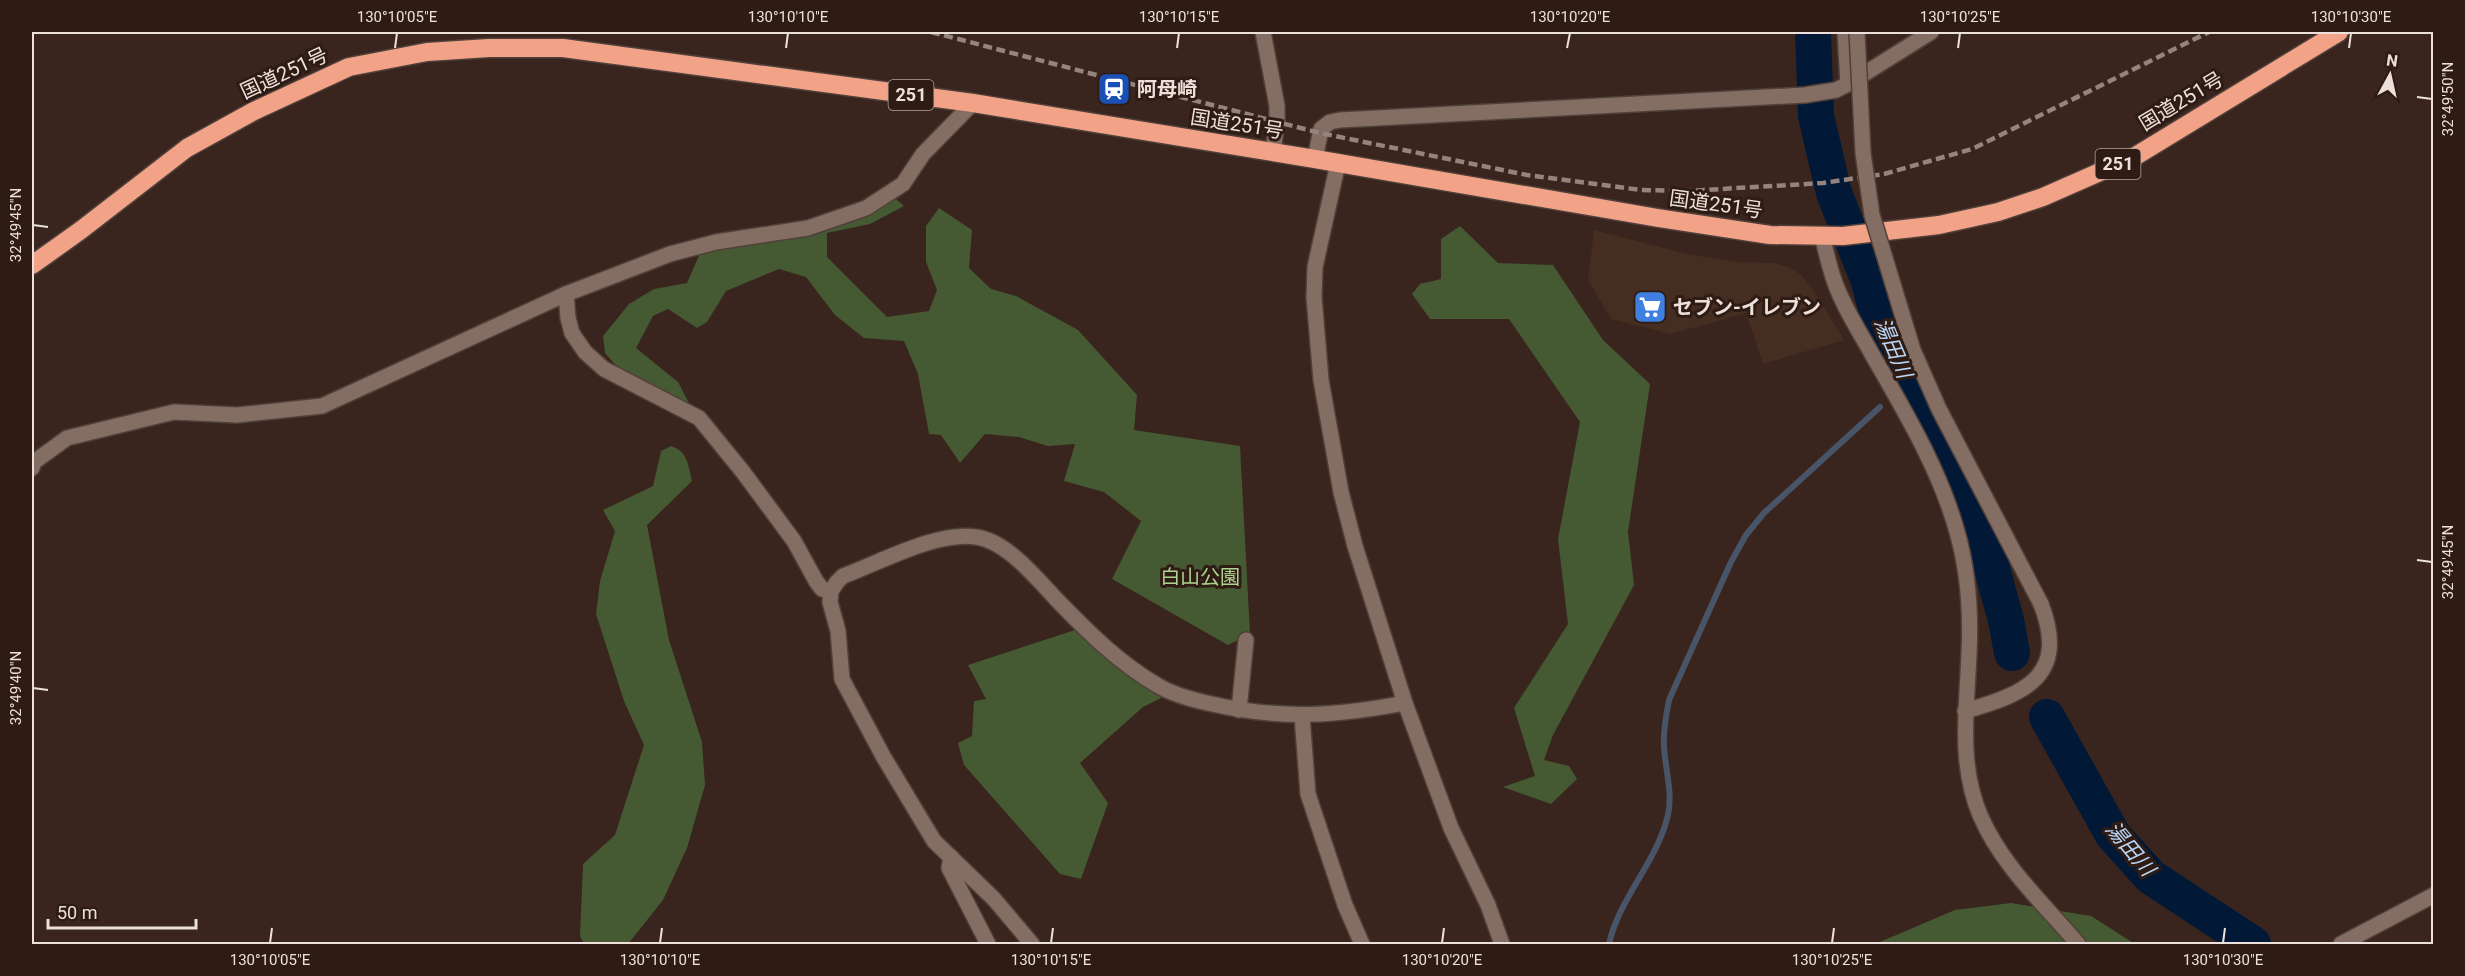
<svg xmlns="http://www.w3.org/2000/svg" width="2465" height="976" font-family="Roboto,'Noto Sans JP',sans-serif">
  <rect width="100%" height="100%" fill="#39251d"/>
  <polygon fill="#462d22" points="1594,230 1687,254 1738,262 1775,263 1791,268 1801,275 1812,288 1844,340 1763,364 1746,313 1671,334 1611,319 1588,280"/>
  <g fill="#455933">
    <polygon points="896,199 904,206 870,224 827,233 827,257 887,317 929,311 937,290 926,262 926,226 939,208 972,230 969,268 991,289 1016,296 1078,330 1137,395 1134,430 1240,446 1250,634 1228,645 1112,579 1141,521 1104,492 1064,481 1075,444 1048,446 1019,437 985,434 960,463 941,435 929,434 918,374 904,341 864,338 835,315 806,277 779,269 726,291 707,322 697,328 668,309 653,316 636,348 678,382 690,405 619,369 605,353 603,336 629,304 654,289 687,283 701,251 758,243 809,232 866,215"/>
    <polygon points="1460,226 1498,263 1553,265 1603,340 1650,384 1628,532 1634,585 1553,735 1544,760 1569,766 1577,779 1551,804 1503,787 1535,776 1514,708 1568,624 1558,539 1580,422 1509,319 1430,319 1412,294 1420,284 1441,279 1441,239"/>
    <path d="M 671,446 C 688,452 688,464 692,481 L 647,525 L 669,640 L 702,742 L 705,785 L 687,848 L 663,900 L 628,944 L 584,944 L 580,936 L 583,864 L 615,835 L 644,745 L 624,701 L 596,614 L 600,581 L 615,531 L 603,510 L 653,486 L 661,451 Z"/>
    <polygon points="1078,629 1165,696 1143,707 1080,763 1108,803 1081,879 1060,874 964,765 958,743 972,736 974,701 986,699 968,665"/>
    <polygon points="2011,903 2091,916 2135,944 1875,944 1955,910"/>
  </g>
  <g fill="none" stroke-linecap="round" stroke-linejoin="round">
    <g stroke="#485568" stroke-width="6">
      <polyline points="1901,386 1907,380"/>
      <path d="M 1609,944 C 1619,898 1657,862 1668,815 C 1673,792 1665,769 1664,746 C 1663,730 1666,716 1669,700 L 1731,562 L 1746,535 L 1764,513 L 1880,407"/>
    </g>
    <g stroke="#011937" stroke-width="36">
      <polyline points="1813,32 1816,116 1834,193 1868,279 1879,319 1891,346 1955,479 1988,554 2006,620 2012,653"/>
      <polyline points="2047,717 2113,835 2151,877 2253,944"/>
    </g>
    <defs>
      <g id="minor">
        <polyline points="1263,32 1277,106 1277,122 1273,152"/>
        <polyline points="1845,32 1848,84"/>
        <polyline points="1315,159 1321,129 1330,122 1340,120 1805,95 1836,90 1848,84 1931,32"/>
        <polyline points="1338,163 1315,267 1314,297 1321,380 1341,492 1355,546 1405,703 1451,828 1488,905 1502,944"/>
        <path d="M 1822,236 C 1826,251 1829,266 1834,280 C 1843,307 1860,332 1873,356 C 1905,412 1940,470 1957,532 C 1968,570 1971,614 1969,654 C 1967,707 1958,763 1980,815 C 2002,866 2043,903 2078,944"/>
        <polyline points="566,294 568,318 572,333 585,352 604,369 699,418 743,472 794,541 816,581 822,589 831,591"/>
        <polyline points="32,468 34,462 67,438 174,412 237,415 322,406 566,294 670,254 716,242 808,228 866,208 903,184 923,154 973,103"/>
        <polyline points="1239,710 1246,640"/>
        <path d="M 1965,711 C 2025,694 2069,676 2041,604"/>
        <polyline points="1302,716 1308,794 1345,905 1362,944"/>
        <polyline points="951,857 949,868 988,944"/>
        <path d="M 1032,944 L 994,899 L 934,841 L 883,756 L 842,679 L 838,631 L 830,602 L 831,591 L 837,582 L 843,576 C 881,562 937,531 976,537 C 1007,541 1037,579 1057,600 C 1087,631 1119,663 1157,685 C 1173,695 1193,700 1212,704 C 1281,720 1337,716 1405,703"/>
        <polyline points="2341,944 2434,895"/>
      </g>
      <polyline id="highway" points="32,265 81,230 187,148 254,111 349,67 427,52 489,48 563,48 973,103 1315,159 1658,218 1770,235 1843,236 1939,225 1998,212 2043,197 2134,157 2339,32"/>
    </defs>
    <use href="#minor" stroke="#50403a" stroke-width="18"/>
    <use href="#highway" stroke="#50403a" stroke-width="21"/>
    <use href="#minor" stroke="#846d63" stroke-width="15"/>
    <use href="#highway" stroke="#f2a287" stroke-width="18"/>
    <polyline stroke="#94847d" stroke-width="4.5" stroke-dasharray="9 4.5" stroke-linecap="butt" points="931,32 1320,133 1527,175 1641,190 1687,191 1823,183 1884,174 1972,149 2209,32"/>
    <defs>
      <polyline id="minor-bridge" points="1857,32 1863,153 1872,215 1913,350 1939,409 2041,604"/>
    </defs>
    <use href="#minor-bridge" stroke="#50403a" stroke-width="18" stroke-linecap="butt"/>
    <use href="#minor-bridge" stroke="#846d63" stroke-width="15"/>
  </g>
  <path fill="none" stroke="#ede0da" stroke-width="2" d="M 395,48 L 397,33M 786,48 L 788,33M 1177,48 L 1179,33M 1567,48 L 1570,33M 1958,48 L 1960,33M 2349,48 L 2351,33M 2417,97 L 2432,99M 33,225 L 48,227M 2417,560 L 2432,562M 33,688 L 48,690M 270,943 L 272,928M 660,943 L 662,928M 1051,943 L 1053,928M 1442,943 L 1444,928M 1832,943 L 1834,928M 2223,943 L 2225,928"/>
  <defs>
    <symbol id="station-square" viewBox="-11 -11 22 22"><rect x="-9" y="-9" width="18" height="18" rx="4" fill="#1a4fb4" stroke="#2e1c14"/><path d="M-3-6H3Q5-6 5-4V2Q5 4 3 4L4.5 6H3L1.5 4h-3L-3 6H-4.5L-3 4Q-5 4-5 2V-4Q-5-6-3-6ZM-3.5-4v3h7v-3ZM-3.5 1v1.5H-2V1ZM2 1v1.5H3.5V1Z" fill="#fff"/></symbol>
    <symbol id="supermarket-square" viewBox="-11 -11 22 22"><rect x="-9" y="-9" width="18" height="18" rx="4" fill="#3f7fe0" stroke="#2e1c14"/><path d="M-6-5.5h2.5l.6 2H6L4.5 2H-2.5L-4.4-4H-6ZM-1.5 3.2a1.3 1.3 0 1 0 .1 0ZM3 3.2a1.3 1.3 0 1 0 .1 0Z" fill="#fff"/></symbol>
  </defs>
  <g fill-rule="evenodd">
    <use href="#station-square" x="1095" y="70" width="38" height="38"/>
    <use href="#supermarket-square" x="1631" y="288" width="38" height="38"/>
  </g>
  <g text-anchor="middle" stroke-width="6" stroke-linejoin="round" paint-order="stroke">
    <g fill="#2e1c14" stroke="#b4a59f" stroke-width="1.5">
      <rect x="888.5" y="80" width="45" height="30" rx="4.5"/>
      <rect x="2095.5" y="149" width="45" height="30" rx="4.5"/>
    </g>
    <g font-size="18" font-weight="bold" fill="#ede0da">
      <text x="911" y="101">251</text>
      <text x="2118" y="170">251</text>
    </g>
    <g font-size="20" fill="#ede0da" stroke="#2e1c14">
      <text transform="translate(284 73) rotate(-25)" y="7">国道251号</text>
      <text transform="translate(2181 101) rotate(-31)" y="7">国道251号</text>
      <text transform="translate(1237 124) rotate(9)" y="7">国道251号</text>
      <text transform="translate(1716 204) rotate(8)" y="7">国道251号</text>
    </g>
    <g font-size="20" font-weight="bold" fill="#ede0da" stroke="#2e1c14" text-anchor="start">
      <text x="1137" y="96">阿母崎</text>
      <text x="1673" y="314">セブン-イレブン</text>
    </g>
    <g font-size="20" fill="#aed28f" stroke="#2e1c14">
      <text x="1200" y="584">白山公園</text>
    </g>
    <g font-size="21" font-style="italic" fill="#b9d6f9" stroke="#2e1c14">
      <text transform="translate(1893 348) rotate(67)" y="7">湯田川</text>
      <text transform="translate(2130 849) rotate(50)" y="7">湯田川</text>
    </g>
  </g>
  <rect width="2465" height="976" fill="none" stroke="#2e1c14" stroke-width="66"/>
  <g transform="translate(2390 75) rotate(8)" stroke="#2e1c14" stroke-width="4.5" paint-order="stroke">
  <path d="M0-4.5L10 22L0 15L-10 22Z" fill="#ede0da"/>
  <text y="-9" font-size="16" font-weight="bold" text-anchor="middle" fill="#ede0da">N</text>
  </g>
  <path d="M48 919v9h148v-9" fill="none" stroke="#ede0da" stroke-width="3"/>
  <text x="57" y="919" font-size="18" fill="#ede0da" stroke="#2e1c14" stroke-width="4.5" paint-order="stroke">50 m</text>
  <rect x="33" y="33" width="2399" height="910" fill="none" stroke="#ede0da" stroke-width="2"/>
  <g font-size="15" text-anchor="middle" fill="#ede0da">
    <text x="397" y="22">130°10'05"E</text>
    <text x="788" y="22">130°10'10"E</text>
    <text x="1179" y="22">130°10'15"E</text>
    <text x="1570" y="22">130°10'20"E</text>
    <text x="1960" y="22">130°10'25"E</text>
    <text x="2351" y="22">130°10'30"E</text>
    <text transform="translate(2448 99) rotate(-90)" y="5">32°49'50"N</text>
    <text transform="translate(16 225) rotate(-90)" y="5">32°49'45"N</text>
    <text transform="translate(2448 562) rotate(-90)" y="5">32°49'45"N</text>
    <text transform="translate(16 688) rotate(-90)" y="5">32°49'40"N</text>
    <text x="270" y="965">130°10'05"E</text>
    <text x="660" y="965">130°10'10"E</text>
    <text x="1051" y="965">130°10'15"E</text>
    <text x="1442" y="965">130°10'20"E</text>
    <text x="1832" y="965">130°10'25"E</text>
    <text x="2223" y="965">130°10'30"E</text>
  </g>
</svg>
